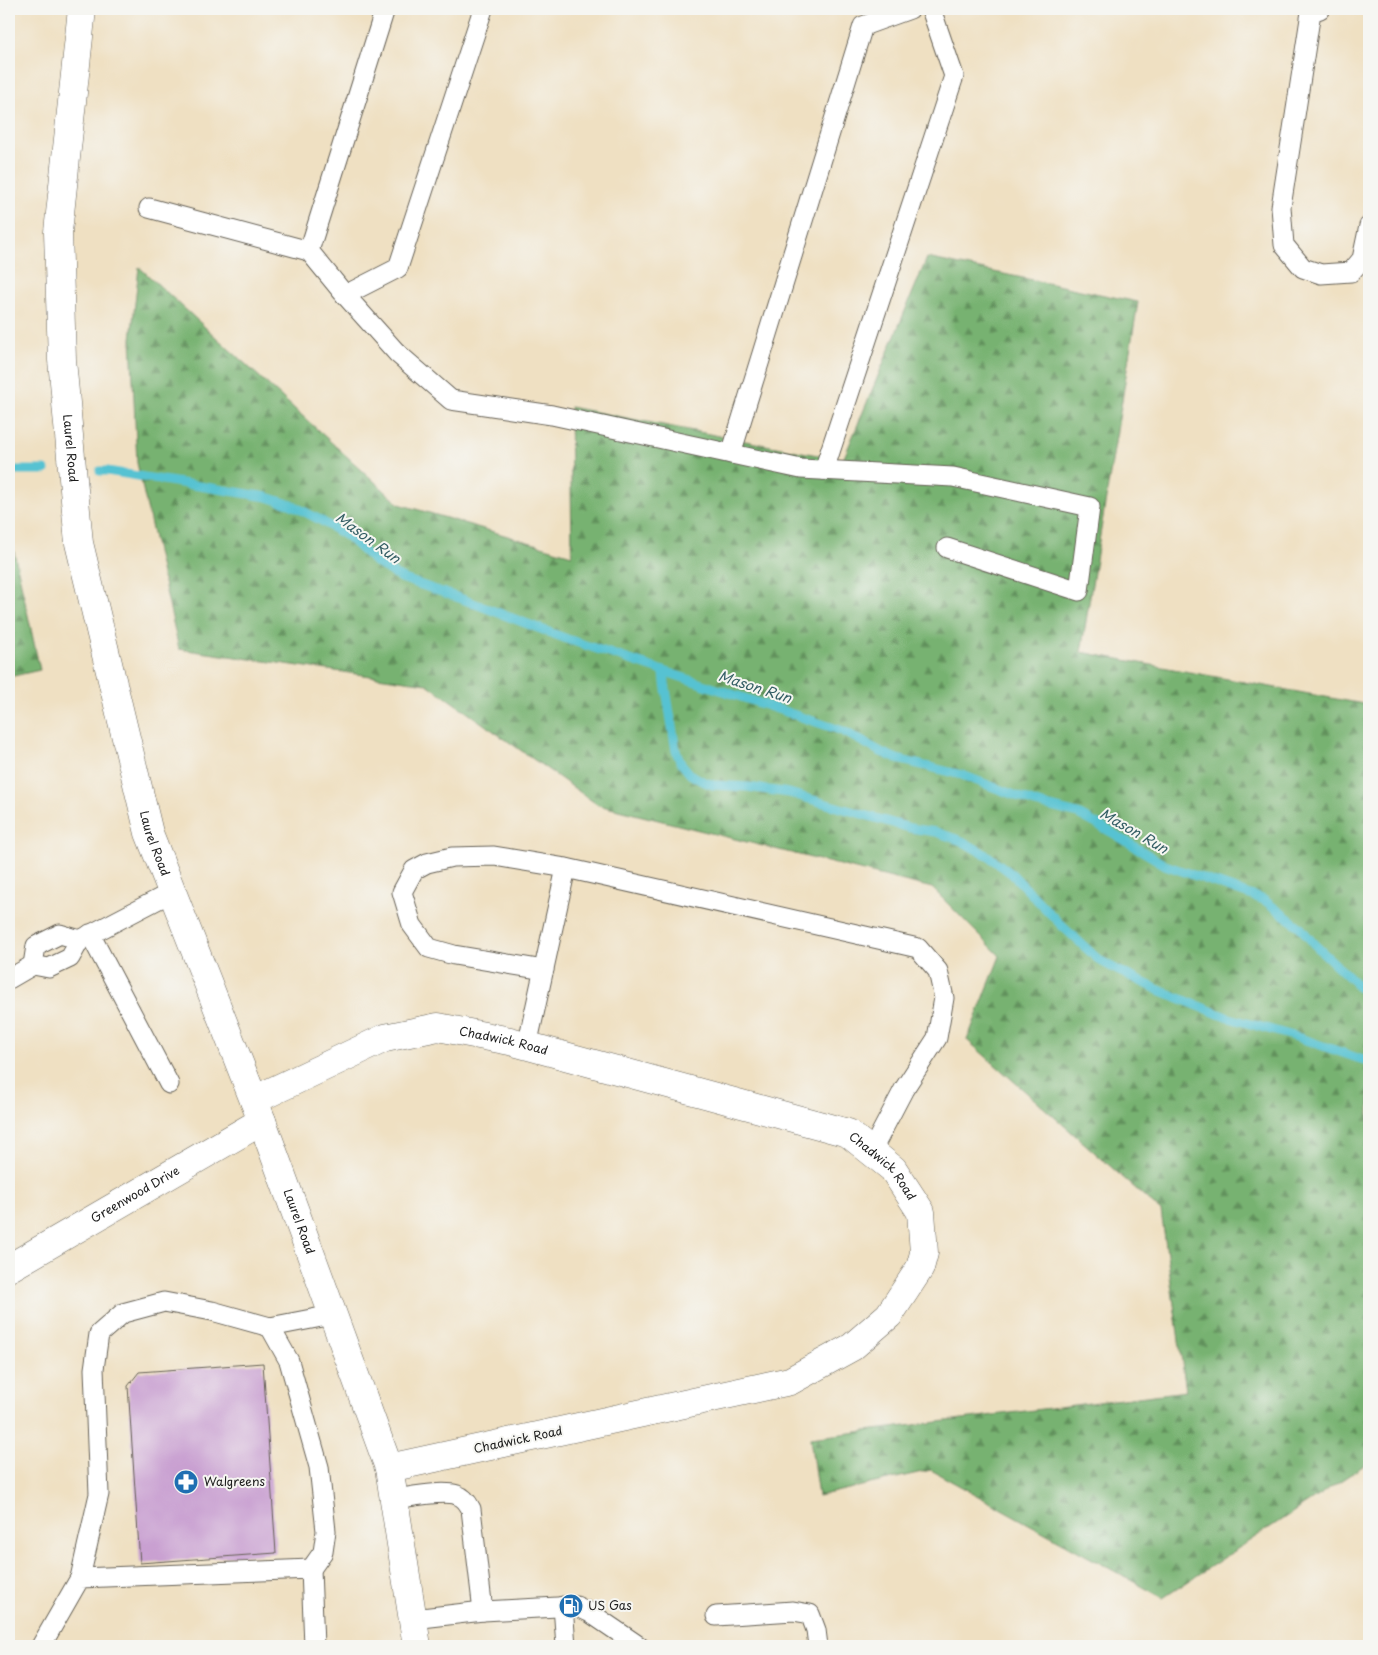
<svg xmlns="http://www.w3.org/2000/svg" width="1378" height="1655" font-family="'Playpen Sans',sans-serif">
  <defs>
    <pattern id="forest-firs" width="22" height="20" patternUnits="userSpaceOnUse" patternTransform="scale(1.25)"><rect width="22" height="20" fill="#77b271"/><path d="M5 1l3.5 6h-7zM16 11l3.5 6h-7z" fill="#61905c"/></pattern>
  </defs>
  <rect width="100%" height="100%" fill="#f6f6f2"/>
  <filter id="ink" filterUnits="userSpaceOnUse"><feTurbulence type="fractalNoise" baseFrequency=".02" numOctaves="2"/><feDisplacementMap in="SourceGraphic" scale="10" xChannelSelector="R" yChannelSelector="G"/><feConvolveMatrix kernelMatrix="1 2 1 2 8 2 1 2 1" color-interpolation-filters="sRGB"/></filter>
  <filter id="wash" filterUnits="userSpaceOnUse"><feTurbulence type="fractalNoise" baseFrequency=".0096" numOctaves="4" result="noise"/><feDisplacementMap in="SourceGraphic" scale="20" xChannelSelector="R" yChannelSelector="G"/><feGaussianBlur stdDeviation="1.12" result="paint"/><feColorMatrix in="noise" values="0 0 0 0 0 0 0 0 0 0 0 0 0 0 0 0 0 1.4 0 .05"/><feComposite in="paint" operator="in"/></filter>
  <g filter="url(#wash)">
    <rect width="100%" height="100%" fill="#efe0c2"/>
    <g fill="url(#forest-firs)" stroke="#4a6746">
      <polygon points="927,258 1138,302 1081,652 1369,705 1369,1462 1163,1598 931,1470 818,1496 810,1438 1186,1391 1161,1211 967,1040 1000,956 932,888 598,805 427,684 179,649 137,463 131,339 139,267 399,504 572,555 570,407 843,460"/>
      <polygon points="9,529 40,670 9,677"/>
    </g>
    <g fill="none" stroke-linecap="round" stroke-linejoin="round">
      <g stroke="#57c2d2" stroke-width="9">
        <polyline points="9,470 45,470"/>
        <polyline points="100,471 107,471 267,497 292,505 320,520 349,538 375,562 401,578 465,600 567,639 843,731 881,752 897,759 962,775 1035,803 1078,814 1111,832 1165,865 1264,900 1300,927 1314,944 1369,996"/>
        <polyline points="664,671 665,683 676,751 681,763 690,774 702,781 713,785 748,787 789,793 910,828 936,832 962,841 988,856 1012,874 1061,925 1099,960 1119,971 1159,990 1226,1017 1300,1038 1369,1062"/>
      </g>
    </g>
    <g id="blocks">
      <polygon fill="#c9a0d1" points="263,1363 276,1553 140,1563 128,1386 139,1372"/>
    </g>
  </g>
  <g filter="url(#ink)">
    <use href="#blocks" fill-opacity="0" stroke="#666156" stroke-width="1"/>
    <g fill="none" stroke-linecap="round" stroke-linejoin="round">
      <defs>
        <g id="service">
          <polyline points="385,9 309,251 345,295 398,268 483,9"/>
          <polyline points="1320,9 1311,12 1281,207 1284,245 1303,268 1321,274 1351,272 1362,259 1369,226"/>
          <polyline points="149,208 309,251"/>
          <polyline points="345,295 397,353 451,400 552,415 801,469 953,477 1090,507 1079,591 947,548"/>
          <polyline points="731,454 863,26 910,9"/>
          <polyline points="824,470 954,76 931,9"/>
          <polyline points="90,934 169,1084"/>
          <polyline points="33,965 36,946 60,934 80,940"/>
          <polyline points="544,970 454,955 429,948 412,925 402,892 414,870 427,863 452,857 494,856 566,868"/>
          <polyline points="9,979 33,965 49,968 70,958 80,940 172,892"/>
          <polyline points="527,1046 566,868 918,948 938,971 944,998 937,1038 904,1089 871,1152"/>
          <path d="M 394,1499 C 410,1497 443,1490 457,1495 C 464,1497 468,1503 471,1509 L 483,1611 L 576,1606 L 589,1612 L 639,1646"/>
          <polyline points="311,1569 314,1646"/>
          <polyline points="80,1578 99,1494 94,1369 99,1334 123,1313 164,1302 212,1311 270,1327 332,1315"/>
          <polyline points="563,1606 566,1646"/>
          <polyline points="716,1616 793,1611 810,1614 816,1630 818,1646"/>
          <polyline points="413,1619 483,1611"/>
          <polyline points="41,1646 80,1578 311,1569 323,1552 326,1531 319,1467 289,1361 270,1327"/>
        </g>
        <g id="minor">
          <path id="s1" d="M 254,1100 L 385,1038 L 438,1027 L 510,1041 L 848,1133 L 893,1169 L 921,1212 L 924,1253 L 920,1268 L 889,1315 L 852,1347 L 790,1381 L 389,1468"/>
          <path id="s2" d="M 9,1268 L 262,1121"/>
        </g>
        <g id="secondary">
          <path id="s3" d="M 82,9 L 58,232 L 62,360 L 79,543 L 149,833 L 262,1121 L 389,1468 L 417,1646"/>
        </g>
      </defs>
      <use href="#service" stroke="#666156" stroke-width="21"/>
      <use href="#minor" stroke="#666156" stroke-width="29"/>
      <use href="#secondary" stroke="#666156" stroke-width="29"/>
      <use href="#service" stroke="#fff" stroke-width="19"/>
      <use href="#minor" stroke="#fff" stroke-width="28"/>
      <use href="#secondary" stroke="#fff" stroke-width="28"/>
    </g>
  </g>
  <defs>
    <symbol id="pharmacy-disc" viewBox="-11 -11 22 22"><circle r="9.5" fill="#1f6fb2" stroke="#f6f6f2"/><path d="M-2-6h4v4h4v4h-4v4h-4v-4h-4v-4h4Z" fill="#fff"/></symbol>
    <symbol id="fuel-disc" viewBox="-11 -11 22 22"><circle r="9.5" fill="#1f6fb2" stroke="#f6f6f2"/><path d="M-5.5-6h7V0h2V4h1.3V-2.5L3-4.5l.8-.8L6-3V5H2.5V1h-1V6h-7ZM-4.2-4.7v3.2H.2V-4.7Z" fill="#fff"/></symbol>
  </defs>
  <g fill-rule="evenodd">
    <use href="#pharmacy-disc" x="172" y="1468" width="28" height="28"/>
    <use href="#fuel-disc" x="557" y="1592" width="28" height="28"/>
  </g>
  <g text-anchor="middle" stroke-width="4" stroke-linejoin="round" paint-order="stroke">
    <g font-size="12" fill="#1c1c1c" stroke="#f6f6f2">
      <text dy="4" stroke="none"><textPath href="#s3" startOffset="441">Laurel Road</textPath></text>
      <text dy="4" stroke="none"><textPath href="#s3" startOffset="846">Laurel Road</textPath></text>
      <text dy="4" stroke="none"><textPath href="#s1" startOffset="266">Chadwick Road</textPath></text>
      <text dy="4" stroke="none"><textPath href="#s1" startOffset="671">Chadwick Road</textPath></text>
      <text dy="4" stroke="none"><textPath href="#s2" startOffset="146">Greenwood Drive</textPath></text>
      <text dy="4" stroke="none"><textPath href="#s3" startOffset="1251">Laurel Road</textPath></text>
      <text transform="translate(518 1440) rotate(-12)" y="4">Chadwick Road</text>
    </g>
    <g font-size="12" fill="#1c1c1c" stroke="#f6f6f2" text-anchor="start">
      <text x="204" y="1486">Walgreens</text>
      <text x="588" y="1610">US Gas</text>
    </g>
    <g font-size="14" font-style="italic" fill="#345e65" stroke="#f6f6f2">
      <text transform="translate(368 538) rotate(36)" y="5">Mason Run</text>
      <text transform="translate(755 687) rotate(18)" y="5">Mason Run</text>
      <text transform="translate(1134 831) rotate(30)" y="5">Mason Run</text>
    </g>
  </g>
  <rect width="1378" height="1655" fill="none" stroke="#f6f6f2" stroke-width="30"/>
</svg>
